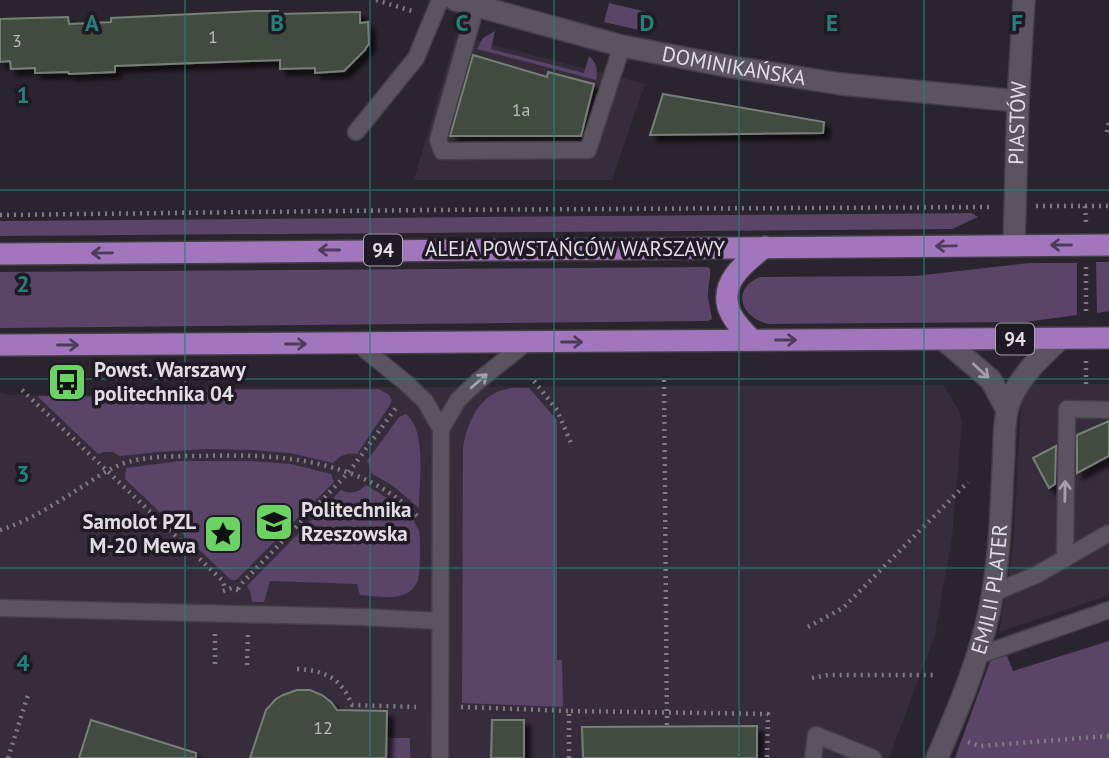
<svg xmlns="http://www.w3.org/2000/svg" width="1109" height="758" font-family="'PT Sans',sans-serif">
  <defs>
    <filter id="shadow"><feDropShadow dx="6" dy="6" stdDeviation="2" flood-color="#0009"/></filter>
  </defs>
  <rect width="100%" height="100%" fill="#2a242e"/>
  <g fill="#362c3c">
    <polygon points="456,35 645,84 612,180 414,180"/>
    <polygon points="1031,384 1109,384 1109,595 999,632 1013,548 1021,410 1023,398"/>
    <polygon points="943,385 959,410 962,422 952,537 935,635 889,758 0,758 0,393 8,395 129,395 146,388"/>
  </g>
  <g fill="#5a4568">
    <polygon points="609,3 647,12 643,31 604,22"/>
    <path d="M 495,31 L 491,49 L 584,73 L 589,56 C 597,63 598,70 596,80 L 477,49 L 483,38 Z"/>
    <polygon points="972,213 978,217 952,229 0,236 0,221"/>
    <polygon points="1096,262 1109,262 1109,311 1097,313"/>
    <path d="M 1029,263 L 1077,263 L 1077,315 L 1025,322 L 768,324 C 740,317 731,289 760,277 L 915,276 Z"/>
    <path d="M 708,267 L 710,269 C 711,278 708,285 708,294 C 708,303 711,310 712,319 L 708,321 L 0,328 L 0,272 Z"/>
    <path d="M 529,388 L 557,420 L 557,660 L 562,660 L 563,707 L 462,703 L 463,448 C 467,423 479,394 507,389 C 514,387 522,388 529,388 Z"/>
    <path d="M 378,389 L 388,394 L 392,400 L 390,405 L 357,454 C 346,453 341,455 333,463 L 290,453 L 252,450 L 207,449 L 158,452 L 120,456 L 113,452 L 104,452 L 98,454 L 37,396 L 129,397 L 147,390 Z"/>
    <path d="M 406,414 C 427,430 419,484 419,508 L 393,486 L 371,473 L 370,466 L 367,461 L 399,417 Z"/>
    <polygon points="180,461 252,461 291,464 331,474 334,482 236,580 231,580 125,479 126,468"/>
    <path d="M 366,485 C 382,495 402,506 414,521 C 414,522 419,530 419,531 C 421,538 420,572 418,580 C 416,586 410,593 403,595 C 393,599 372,596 360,595 L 357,584 L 270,581 L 264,602 L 252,602 L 250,591 L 247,586 L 341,490 C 351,495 359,492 366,485 Z"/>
    <polygon points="1109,641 1109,758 955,758 991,659 1007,656 1013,671"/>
    <polygon points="387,738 410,738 410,758 386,758"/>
  </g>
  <g fill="#424c41" stroke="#768075" stroke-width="2" filter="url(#shadow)">
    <polygon points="256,11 278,11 278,14 360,12 360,23 368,22 369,44 366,48 365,50 344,71 315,73 315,68 280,69 280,60 115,66 115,72 69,74 68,72 35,73 35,68 11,69 10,61 0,62 0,19 68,17 69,24 111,22 111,18"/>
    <polygon points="473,55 547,77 548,72 594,84 581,136 450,136"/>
    <polygon points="663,94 824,122 823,133 650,135"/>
    <polygon points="1109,421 1109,456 1077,473 1077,435"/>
    <polygon points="1056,446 1055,484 1049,488 1033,458"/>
    <polygon points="297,690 310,690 322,695 331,702 337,710 387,711 386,758 250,758 266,710 276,699 283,695"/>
    <polygon points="91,720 196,753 196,758 79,758"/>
    <polygon points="492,720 524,720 524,758 491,758"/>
    <polygon points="757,726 757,758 583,758 582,727"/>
  </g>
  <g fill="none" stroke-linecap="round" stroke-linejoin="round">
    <defs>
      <g id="lane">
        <polyline points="476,6 438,140 442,151 588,150 622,46"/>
        <polyline points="356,132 416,58 440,0"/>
        <polyline points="357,343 406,383 425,401 441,429 440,758"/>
        <polyline points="441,429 458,400 477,382 527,342"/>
        <polyline points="1065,559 1067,409 1109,410"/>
        <polyline points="993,593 1036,575 1109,533"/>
        <polyline points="0,608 361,617 440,621"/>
        <polyline points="977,656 1109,610"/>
        <polyline points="813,758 816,735 873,758"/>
      </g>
      <g id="street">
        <path id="s1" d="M 455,0 L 622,46 L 732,67 L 841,84 L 1018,101"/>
        <path id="s2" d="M 1014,245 L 1018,101 L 1024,0"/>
        <polyline points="944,340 991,380 1007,410"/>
        <path id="s3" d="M 937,758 C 960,705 984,649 993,591 C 1000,551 1001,510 1003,469 C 1005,445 1002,418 1012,396 C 1023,373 1042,356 1060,339"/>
      </g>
      <g id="primary">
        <polyline points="0,254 1109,245"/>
        <path d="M 752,340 C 744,332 736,324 731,314 C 716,285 744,263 765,247"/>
        <polyline points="0,345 1109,338"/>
      </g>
    </defs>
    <use href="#lane" stroke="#443f47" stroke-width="19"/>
    <use href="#street" stroke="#443f47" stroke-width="24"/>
    <use href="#primary" stroke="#443f47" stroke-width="24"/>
    <g stroke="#7f7a83" stroke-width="4.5" stroke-dasharray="2 5" stroke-linecap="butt">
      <polyline points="376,0 412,11"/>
      <polyline points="1107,132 1109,120"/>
      <polyline points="1036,206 1109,206"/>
      <polyline points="1085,206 1086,222"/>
      <polyline points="0,215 426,210 993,207"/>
      <polyline points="1086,267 1086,314"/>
      <polyline points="1086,361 1086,387"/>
      <polyline points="664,380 667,726"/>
      <polyline points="534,381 557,410 571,443"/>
      <polyline points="22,390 223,581 225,589"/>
      <path d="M 0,530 C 29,521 55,504 80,488 C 96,478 113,465 132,461 C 150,456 181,456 201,456 C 277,453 364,459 419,518"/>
      <polyline points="238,589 243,582 349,472 398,405"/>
      <polyline points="223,591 232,588 240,591"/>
      <polyline points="808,627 843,608 968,482"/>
      <polyline points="215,664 215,633"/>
      <polyline points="247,665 248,633"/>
      <path d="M 297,669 C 325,670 342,679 352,705 L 416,707"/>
      <polyline points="812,678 828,675 934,675"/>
      <polyline points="461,707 569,711"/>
      <polyline points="968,742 980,746 1109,736"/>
      <polyline points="8,758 28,695"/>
      <polyline points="569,758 569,711 768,714 767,758"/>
    </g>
    <use href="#lane" stroke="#5b5460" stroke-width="16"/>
    <use href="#street" stroke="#5b5460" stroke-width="21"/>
    <use href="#primary" stroke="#a276bd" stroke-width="21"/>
  </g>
  <defs><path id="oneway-shaft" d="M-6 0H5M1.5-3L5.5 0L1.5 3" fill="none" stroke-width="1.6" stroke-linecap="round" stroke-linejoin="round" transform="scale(1.75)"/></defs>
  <g stroke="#4e3a5a">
    <use href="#oneway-shaft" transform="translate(1061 245) rotate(180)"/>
    <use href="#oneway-shaft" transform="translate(946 246) rotate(179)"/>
    <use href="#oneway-shaft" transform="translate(329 250) rotate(180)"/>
    <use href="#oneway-shaft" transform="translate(102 253) rotate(179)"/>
    <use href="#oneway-shaft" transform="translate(786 340)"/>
    <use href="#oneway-shaft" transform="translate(572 342)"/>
    <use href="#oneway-shaft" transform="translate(296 344)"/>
    <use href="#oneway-shaft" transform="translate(68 345)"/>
  </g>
  <g stroke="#a59fa9">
    <use href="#oneway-shaft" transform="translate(981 371) rotate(43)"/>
    <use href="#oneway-shaft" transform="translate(479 381) rotate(-41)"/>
    <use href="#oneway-shaft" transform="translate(1065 491) rotate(-89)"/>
  </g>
  <path fill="none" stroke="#24807a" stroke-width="2" stroke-opacity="0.55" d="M 185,0 L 185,758M 370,0 L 370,758M 554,0 L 554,758M 739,0 L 739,758M 924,0 L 924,758M 0,190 L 1109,190M 0,379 L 1109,379M 0,568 L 1109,568"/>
  <defs>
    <symbol id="bus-square" viewBox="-11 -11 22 22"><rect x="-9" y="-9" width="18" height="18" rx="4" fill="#6ad364" stroke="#201a25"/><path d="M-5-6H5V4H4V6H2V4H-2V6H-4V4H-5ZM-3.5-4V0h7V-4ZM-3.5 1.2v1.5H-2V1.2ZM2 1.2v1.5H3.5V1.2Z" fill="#111"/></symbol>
    <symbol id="university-square" viewBox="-11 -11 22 22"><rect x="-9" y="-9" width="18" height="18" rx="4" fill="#6ad364" stroke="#201a25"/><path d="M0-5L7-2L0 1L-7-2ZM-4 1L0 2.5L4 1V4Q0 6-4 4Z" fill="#111"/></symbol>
    <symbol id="sight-square" viewBox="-11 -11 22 22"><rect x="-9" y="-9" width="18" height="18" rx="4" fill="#6ad364" stroke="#201a25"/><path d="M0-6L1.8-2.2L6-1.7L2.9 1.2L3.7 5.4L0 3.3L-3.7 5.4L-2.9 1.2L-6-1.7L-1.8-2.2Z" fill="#111"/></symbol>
  </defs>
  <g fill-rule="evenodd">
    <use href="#bus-square" x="45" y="360" width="44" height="44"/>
    <use href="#university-square" x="252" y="500" width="44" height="44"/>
    <use href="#sight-square" x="201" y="512" width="44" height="44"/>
  </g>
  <g text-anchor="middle" stroke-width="7" stroke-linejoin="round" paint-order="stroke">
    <g font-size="18" fill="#b9b9bb">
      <text x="213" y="43">1</text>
      <text x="17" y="47">3</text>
      <text x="521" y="116">1a</text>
      <text x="323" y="734">12</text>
    </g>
    <g fill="#201a25" stroke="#a7a2ab" stroke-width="2">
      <rect x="364" y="234.5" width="38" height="31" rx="5"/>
      <rect x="996" y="323.5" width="38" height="31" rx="5"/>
    </g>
    <g font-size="19" font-weight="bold" fill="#e1dde4">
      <text x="383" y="257">94</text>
      <text x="1015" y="346">94</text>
    </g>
    <g font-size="21" fill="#e1dde4" stroke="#201a25">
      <text dy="7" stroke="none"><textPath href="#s1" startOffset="287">DOMINIKAŃSKA</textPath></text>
      <text dy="7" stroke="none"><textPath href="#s2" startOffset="122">PIASTÓW</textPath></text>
      <text x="575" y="256">ALEJA POWSTAŃCÓW WARSZAWY</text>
      <text dy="7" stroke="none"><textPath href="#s3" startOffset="178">EMILII PLATER</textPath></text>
    </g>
    <g font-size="21" font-weight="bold" fill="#e1dde4" stroke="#201a25" text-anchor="start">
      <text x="94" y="377">Powst. Warszawy<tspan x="94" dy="24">politechnika 04</tspan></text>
      <text x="301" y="517">Politechnika<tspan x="301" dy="24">Rzeszowska</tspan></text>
      <text x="196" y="529" text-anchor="end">Samolot PZL<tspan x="196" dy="24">M-20 Mewa</tspan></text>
    </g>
  </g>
  <g font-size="23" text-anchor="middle" font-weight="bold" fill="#24807a" stroke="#201a25" stroke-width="7" stroke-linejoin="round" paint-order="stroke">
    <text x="92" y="31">A</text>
    <text x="277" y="31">B</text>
    <text x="462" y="31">C</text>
    <text x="647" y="31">D</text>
    <text x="832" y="31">E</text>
    <text x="1017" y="31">F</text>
    <text x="23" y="103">1</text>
    <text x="23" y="292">2</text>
    <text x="23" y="482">3</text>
    <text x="23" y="671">4</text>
  </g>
</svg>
